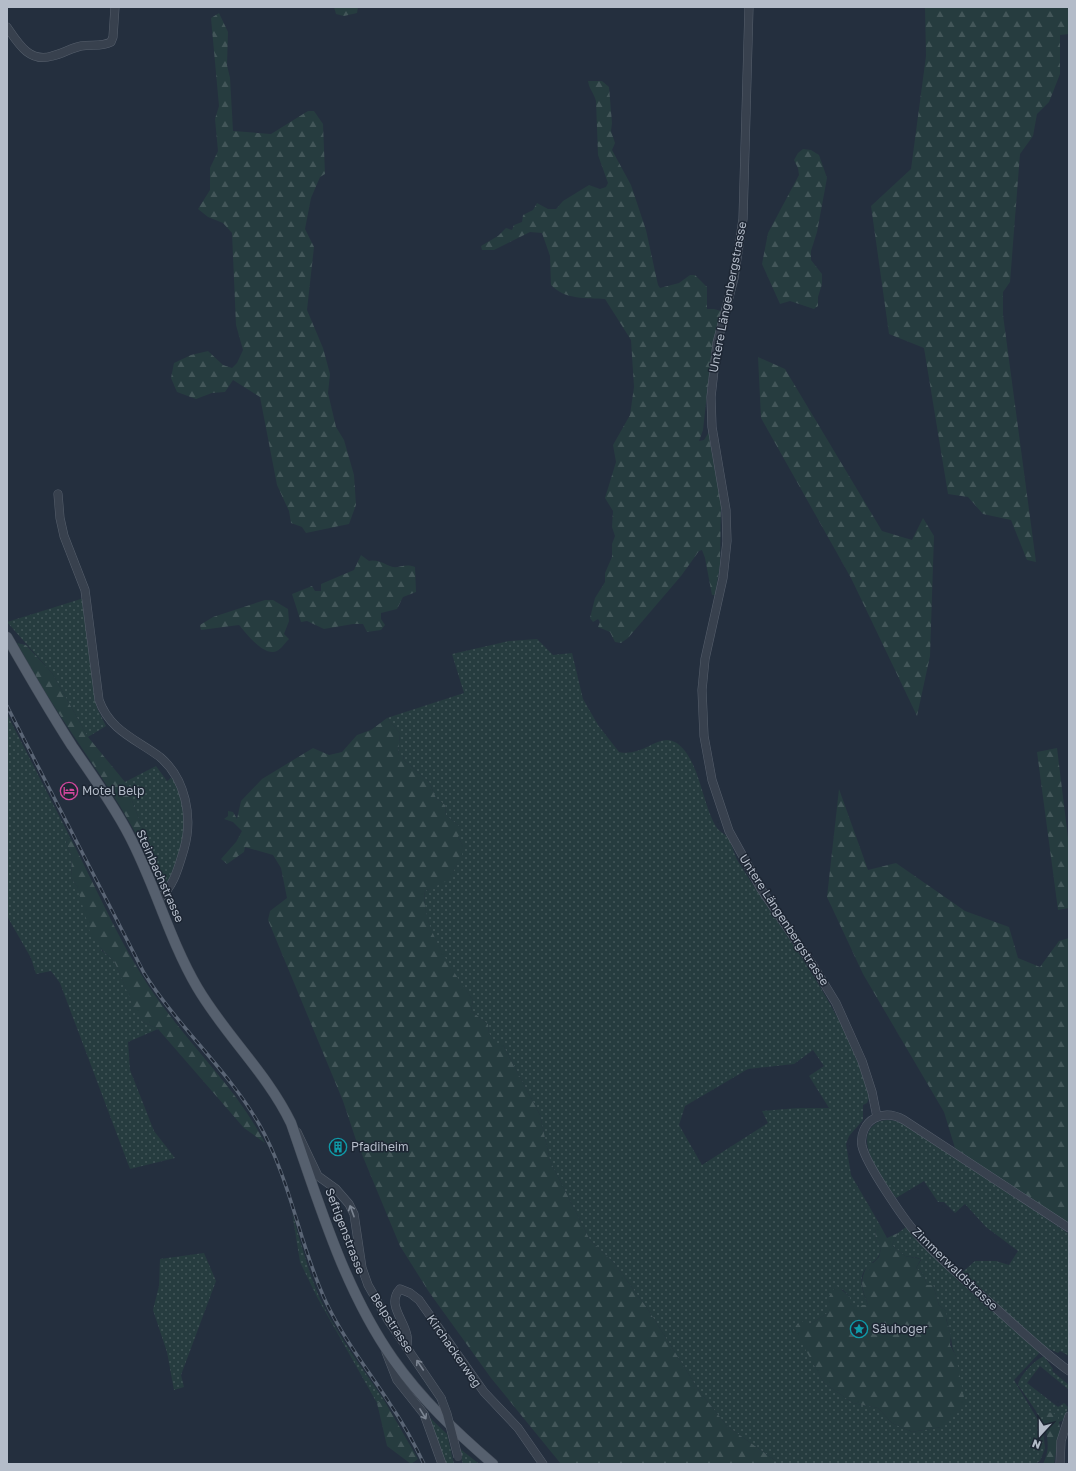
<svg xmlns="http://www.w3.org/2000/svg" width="1076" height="1471" font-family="'Golos Text',sans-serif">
  <defs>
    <pattern id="grass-dots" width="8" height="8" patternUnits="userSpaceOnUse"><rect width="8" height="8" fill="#263c3f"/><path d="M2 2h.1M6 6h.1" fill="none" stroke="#435659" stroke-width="1.8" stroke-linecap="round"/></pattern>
    <pattern id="forest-firs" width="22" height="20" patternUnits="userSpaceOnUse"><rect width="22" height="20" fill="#263c3f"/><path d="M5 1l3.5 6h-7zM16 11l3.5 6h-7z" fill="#435659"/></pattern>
  </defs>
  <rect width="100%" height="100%" fill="#242f3e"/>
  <g fill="url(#grass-dots)" fill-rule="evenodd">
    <polygon points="84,598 93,656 97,708 106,726 88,737 52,673 7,622"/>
    <path d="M 537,639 L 553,655 L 572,653 L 583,699 L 598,725 L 619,752 C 644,758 660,730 678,744 C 700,761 702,805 717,828 C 720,832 725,834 728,838 C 733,846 734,856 739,863 C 786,939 847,1010 869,1098 L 867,1103 L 863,1105 L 863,1120 L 849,1136 L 846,1144 L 851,1175 L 880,1225 L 875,1230 L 876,1240 L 881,1249 C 878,1263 870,1261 864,1271 C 858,1282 864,1294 868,1305 L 858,1311 L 850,1303 L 850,1297 L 842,1289 L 829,1297 L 829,1312 L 809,1325 L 813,1363 L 824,1383 L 853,1403 L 878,1408 L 892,1423 L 912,1432 L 941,1427 L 956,1356 C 950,1345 953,1344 950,1334 C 949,1325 945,1320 946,1311 L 939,1305 L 933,1285 L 927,1285 L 923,1274 L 916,1268 L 921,1260 L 919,1258 L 905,1256 L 892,1245 L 898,1233 L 906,1227 L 957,1277 L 975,1261 L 996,1261 L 1009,1265 L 1018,1251 L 986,1227 L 965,1204 L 955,1213 L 944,1202 L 938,1202 L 924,1181 L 896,1198 C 885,1181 852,1141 875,1124 C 886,1116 899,1122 910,1127 L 1069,1234 L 1069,1356 L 1060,1351 L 1058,1353 L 1045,1347 L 1014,1380 L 1042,1427 L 1036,1411 L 1018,1385 C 1020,1375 1035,1360 1044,1356 L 1053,1369 L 1052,1371 L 1069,1385 L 1069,1390 L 1040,1366 L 1027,1383 L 1058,1407 L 1064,1403 L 1068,1407 L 1065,1419 L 1043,1430 L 1045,1448 L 1040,1461 L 1035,1464 L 780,1464 L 727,1426 L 700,1392 L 647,1308 L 615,1264 L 590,1240 L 550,1161 L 540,1115 L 503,1045 L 497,1046 L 489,1033 L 488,1024 L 471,1011 L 473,1000 C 453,972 420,926 425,891 L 449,878 L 453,873 L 463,846 L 458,837 L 460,827 L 446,815 L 445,805 L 436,798 L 429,782 L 404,760 L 403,755 L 398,755 L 400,733 L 387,718 L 464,693 L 452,654 L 509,641 ZM 813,1050 L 824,1066 L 809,1076 L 829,1108 L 798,1108 L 762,1111 L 768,1123 L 702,1165 L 679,1125 L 685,1106 L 748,1069 L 794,1064 Z"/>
    <polygon points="7,714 70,837 66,842 72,857 71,878 77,886 102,951 111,958 115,963 135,1009 143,1022 158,1029 128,1042 130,1070 154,1131 175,1158 130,1169 60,983 51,971 36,974 31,958 7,916"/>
    <path d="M 156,766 L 167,781 L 173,777 C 179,791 186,806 186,821 C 186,835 178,870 169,880 C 166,883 162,883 158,883 L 144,849 L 149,846 L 125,782 Z"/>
    <path d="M 292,1212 C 301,1243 309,1276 323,1305 C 340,1339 363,1369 384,1400 L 377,1403 L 317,1297 L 300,1262 Z"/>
    <polygon points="204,1253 216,1281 181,1375 184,1387 174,1390 167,1352 153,1310 159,1286 160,1259"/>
    <polygon points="429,1417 447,1434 454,1464 445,1464"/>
    <polygon points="459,1448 478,1463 478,1464 463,1464"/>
  </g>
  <g fill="url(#forest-firs)">
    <polygon points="334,7 358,7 357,13 344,16 336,14"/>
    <polygon points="925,7 1069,7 1069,34 1060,35 1060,74 1049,102 1037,114 1033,136 1020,154 1010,282 1003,292 1003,315 1036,562 1027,560 1011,520 983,514 968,497 948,494 924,348 889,334 871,206 911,169 926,56"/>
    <polygon points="219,13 228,32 227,65 230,78 233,131 271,134 308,111 314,111 323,124 325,174 320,177 311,198 305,229 314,247 307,310 323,348 330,374 328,393 336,427 344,440 354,475 356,505 349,524 306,533 302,527 291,523 289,511 277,485 260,397 233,380 225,392 212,393 196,399 177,392 171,378 174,363 191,355 208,351 223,365 232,368 237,363 243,350 236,325 232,233 223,223 208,217 198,209 210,190 210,168 218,151 215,119 219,106 211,18"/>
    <path d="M 588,81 L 602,81 L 609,87 L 612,123 L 611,131 L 615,143 L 612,150 L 631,185 L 646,230 L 658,285 L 660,288 L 679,283 L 690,275 L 695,275 L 707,287 L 707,309 L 714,309 L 721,311 L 710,366 L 703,430 L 699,441 L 704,440 L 709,432 L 711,449 L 721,503 L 720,565 L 715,595 L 712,595 L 705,558 L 702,550 L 699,551 L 681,576 L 628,638 L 621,643 L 615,642 L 610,632 L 598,627 L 600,622 L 598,619 L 593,622 L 590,618 L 595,598 L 605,582 L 605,573 L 612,557 L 612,544 L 615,536 L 612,527 L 613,511 L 605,498 L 616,462 L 613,445 L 630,415 L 634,387 L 631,340 L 605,299 C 587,298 565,300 551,285 L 550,256 L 542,233 L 530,232 L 494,250 L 482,250 L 481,246 L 498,236 L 506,228 L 512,230 L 514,225 L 522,222 L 523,215 L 533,210 L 537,203 L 548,209 L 556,209 L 563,201 L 589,185 L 600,189 L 606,187 L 608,183 L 598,155 L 596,101 C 594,93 589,89 588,81 Z"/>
    <polygon points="803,149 811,150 819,155 827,178 817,232 811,251 811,260 822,274 822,284 818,297 818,306 814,309 790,301 780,304 762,264 768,233 799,175 798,168 794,160 798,153"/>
    <polygon points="758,357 785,369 882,531 912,540 923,518 934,536 930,656 917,716 851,578 761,418"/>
    <path d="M 361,555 L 369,561 C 379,559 383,564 393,567 C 400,568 405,563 415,567 L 416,592 L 403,597 L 397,609 L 381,613 L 381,619 L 385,625 L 381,630 L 367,632 L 363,624 L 353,624 L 324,629 L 307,621 L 301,622 L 292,594 L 312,586 L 315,591 L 321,591 L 321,584 L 354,570 Z"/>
    <path d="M 265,600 L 273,600 L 288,609 L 289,621 L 284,634 L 289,639 C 285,643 281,649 277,651 C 264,657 247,634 239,625 L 201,630 L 200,625 L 213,617 Z"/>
    <path d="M 17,643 L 26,645 L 52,673 L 88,737 L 125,782 L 149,846 L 144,849 C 119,799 84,753 54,706 C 41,686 29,664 17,643 Z"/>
    <path d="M 387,718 L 400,733 L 398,755 L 403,755 L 404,760 L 429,782 L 436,798 L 445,805 L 446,815 L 460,827 L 461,832 L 458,837 L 463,846 L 462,856 C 455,862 456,871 450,878 C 444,884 432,887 425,891 C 420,926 454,972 473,1000 L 471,1011 L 488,1024 L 489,1033 L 497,1045 L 503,1045 L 540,1115 L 550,1161 L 590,1240 L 615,1264 L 647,1308 L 700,1392 L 727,1426 L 780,1464 L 561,1464 L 491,1378 L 429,1292 L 400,1246 L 356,1140 L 343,1101 L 268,920 L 270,911 L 287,898 L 281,868 L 273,855 L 245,847 L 244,852 L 227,864 L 221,859 L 236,842 L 242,831 L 233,822 L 224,819 L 228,816 L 228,811 L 233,812 L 237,819 L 241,801 L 262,779 L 313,748 L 329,755 L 342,752 L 357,735 L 371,730 Z"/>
    <polygon points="1057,748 1069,846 1069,908 1058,910 1037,752"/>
    <polygon points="839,789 868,870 896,863 965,911 1009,927 1018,958 1040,967 1059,941 1069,938 1069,1225 955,1148 944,1112 863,974 827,897"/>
    <path d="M 70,837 C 99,893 124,954 162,1005 C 196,1052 238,1091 265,1143 L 244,1128 L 158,1029 L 143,1022 L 135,1010 L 115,963 L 111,958 L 103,951 L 90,932 L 77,886 L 71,878 L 72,857 L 66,842 Z"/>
    <path d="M 880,1225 L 887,1238 L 898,1233 L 892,1245 L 905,1256 L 921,1259 L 916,1268 L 923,1274 L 927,1285 L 933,1285 L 939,1305 L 946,1311 L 947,1316 L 946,1319 L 951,1335 L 950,1345 L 956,1356 L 965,1403 L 941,1427 L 912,1432 L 892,1423 L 878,1408 L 853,1403 L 824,1383 L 794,1329 L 800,1320 L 809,1325 L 829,1312 L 829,1297 L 836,1285 L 850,1297 L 850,1303 L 858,1310 L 862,1305 L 868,1305 C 861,1286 859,1281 869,1262 L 873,1263 L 879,1257 L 881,1249 L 876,1240 L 875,1229 Z"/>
    <polygon points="384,1400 418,1459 411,1464 387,1446 377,1403"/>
    <path d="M 1045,1412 L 1053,1413 L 1058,1417 L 1060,1428 L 1054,1464 L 1043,1464 C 1052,1447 1046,1433 1043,1416 Z"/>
  </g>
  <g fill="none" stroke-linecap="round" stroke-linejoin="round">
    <defs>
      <g id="minor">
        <polyline points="749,7 743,219 734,278 717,343 711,397 712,427 726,510 727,541 723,578 705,659 702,690 704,736 712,780 729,831 761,889 814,967 836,1003 862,1061 872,1092 877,1117"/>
        <path d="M 7,27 C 18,43 29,63 52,56 C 62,54 71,48 81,46 C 91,44 102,47 111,42 L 113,37 L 115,7"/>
        <path d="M 58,494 L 60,518 L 64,536 L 85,590 L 99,700 C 110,731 136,739 160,757 C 186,779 193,818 184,849 C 178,869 174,886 158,900"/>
        <polyline points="297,1132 318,1176 336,1189 349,1204 354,1214 362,1268 368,1285 388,1320 441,1398"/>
        <path d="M 1069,1228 L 904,1120 C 895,1115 885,1113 875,1118 C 865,1123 860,1135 862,1146 C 866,1164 903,1218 916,1233 C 936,1256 960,1275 982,1296 C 1011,1321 1038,1348 1069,1371"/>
        <path d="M 407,1346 C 407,1343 408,1339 407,1336 C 405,1321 386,1304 400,1289 L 410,1293 L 419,1300 L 484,1392 L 518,1428 L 543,1464"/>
        <polyline points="386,1352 397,1380 424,1414 442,1464"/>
        <polyline points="1060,1464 1061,1441 1069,1416"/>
      </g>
      <path id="major" d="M 7,637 C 28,674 49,710 72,746 C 92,775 113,804 129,835 C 155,884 169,939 197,987 C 225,1035 267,1073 291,1123 C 319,1203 344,1289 393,1359 C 421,1399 456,1432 493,1464"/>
    </defs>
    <use href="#minor" stroke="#565f6c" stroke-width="9"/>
    <use href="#major" stroke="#414a57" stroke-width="11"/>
    <use href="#minor" stroke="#38414e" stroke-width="8"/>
    <use href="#major" stroke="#56606e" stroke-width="10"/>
    <defs>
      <path id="rail" d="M 7,706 L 144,973 C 178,1027 227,1069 259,1124 C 291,1180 299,1244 326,1302 C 343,1338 368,1370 390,1404 C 403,1423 414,1443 424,1464"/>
    </defs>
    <use href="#rail" stroke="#5a6575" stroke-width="3.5"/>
    <use href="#rail" stroke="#1d2633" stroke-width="2" stroke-dasharray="6" stroke-linecap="butt"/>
    <defs>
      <polyline id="minor-bridge" points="441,1398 447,1414 458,1457"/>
    </defs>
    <use href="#minor-bridge" stroke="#565f6c" stroke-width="9" stroke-linecap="butt"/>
    <use href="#minor-bridge" stroke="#38414e" stroke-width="8"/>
  </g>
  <defs><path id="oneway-shaft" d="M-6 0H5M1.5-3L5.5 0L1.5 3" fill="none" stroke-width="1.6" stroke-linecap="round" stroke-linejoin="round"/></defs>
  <g stroke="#7c8592">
    <use href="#oneway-shaft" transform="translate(352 1211) rotate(-110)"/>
    <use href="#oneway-shaft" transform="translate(420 1365) rotate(-124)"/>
    <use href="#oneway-shaft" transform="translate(423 1414) rotate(59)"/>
  </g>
  <defs>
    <symbol id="hotel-ring" viewBox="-11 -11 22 22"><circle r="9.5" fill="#1d2633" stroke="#d1479c" stroke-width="1.5"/><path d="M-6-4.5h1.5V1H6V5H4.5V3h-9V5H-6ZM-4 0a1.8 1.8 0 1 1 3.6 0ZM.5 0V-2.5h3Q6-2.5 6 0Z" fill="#d1479c"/></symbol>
    <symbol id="building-ring" viewBox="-11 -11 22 22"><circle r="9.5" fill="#1d2633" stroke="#0f9aa8" stroke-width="1.5"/><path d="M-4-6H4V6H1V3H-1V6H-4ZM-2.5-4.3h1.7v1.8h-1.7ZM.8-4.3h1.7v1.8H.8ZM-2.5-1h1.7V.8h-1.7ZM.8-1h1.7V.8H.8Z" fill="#0f9aa8"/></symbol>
    <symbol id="sight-ring" viewBox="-11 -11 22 22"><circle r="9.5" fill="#1d2633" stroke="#0f9aa8" stroke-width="1.5"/><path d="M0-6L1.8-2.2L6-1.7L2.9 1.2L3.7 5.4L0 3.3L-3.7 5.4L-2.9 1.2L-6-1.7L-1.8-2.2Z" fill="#0f9aa8"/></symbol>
  </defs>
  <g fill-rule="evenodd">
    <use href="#hotel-ring" x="59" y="781" width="20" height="20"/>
    <use href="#building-ring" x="328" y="1137" width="20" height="20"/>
    <use href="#sight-ring" x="849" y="1319" width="20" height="20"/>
  </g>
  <g text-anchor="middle" stroke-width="3" stroke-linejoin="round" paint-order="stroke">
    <g font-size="12" fill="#b4bcc9" stroke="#1d2633">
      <text transform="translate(728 297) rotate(-79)" y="4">Untere Längenbergstrasse</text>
      <text transform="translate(160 876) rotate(66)" y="4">Steinbachstrasse</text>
      <text transform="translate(784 920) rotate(57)" y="4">Untere Längenbergstrasse</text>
      <text transform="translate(345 1231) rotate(69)" y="4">Seftigenstrasse</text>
      <text transform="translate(955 1269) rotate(44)" y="4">Zimmerwaldstrasse</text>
      <text transform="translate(392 1323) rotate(57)" y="4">Belpstrasse</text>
      <text transform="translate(454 1351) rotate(55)" y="4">Kirchackerweg</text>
    </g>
    <g font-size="12" fill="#b4bcc9" stroke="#1d2633" text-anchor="start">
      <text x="82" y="795">Motel Belp</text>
      <text x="351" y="1151">Pfadiheim</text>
      <text x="872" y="1333">Säuhoger</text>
    </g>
  </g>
  <rect width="1076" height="1471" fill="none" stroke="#b4bcc9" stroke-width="16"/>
  <g transform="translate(1040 1435) rotate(201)" stroke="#1d2633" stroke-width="3" paint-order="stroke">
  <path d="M0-3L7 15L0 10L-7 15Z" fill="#b4bcc9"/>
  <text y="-6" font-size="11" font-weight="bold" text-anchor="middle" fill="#b4bcc9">N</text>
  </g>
</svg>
